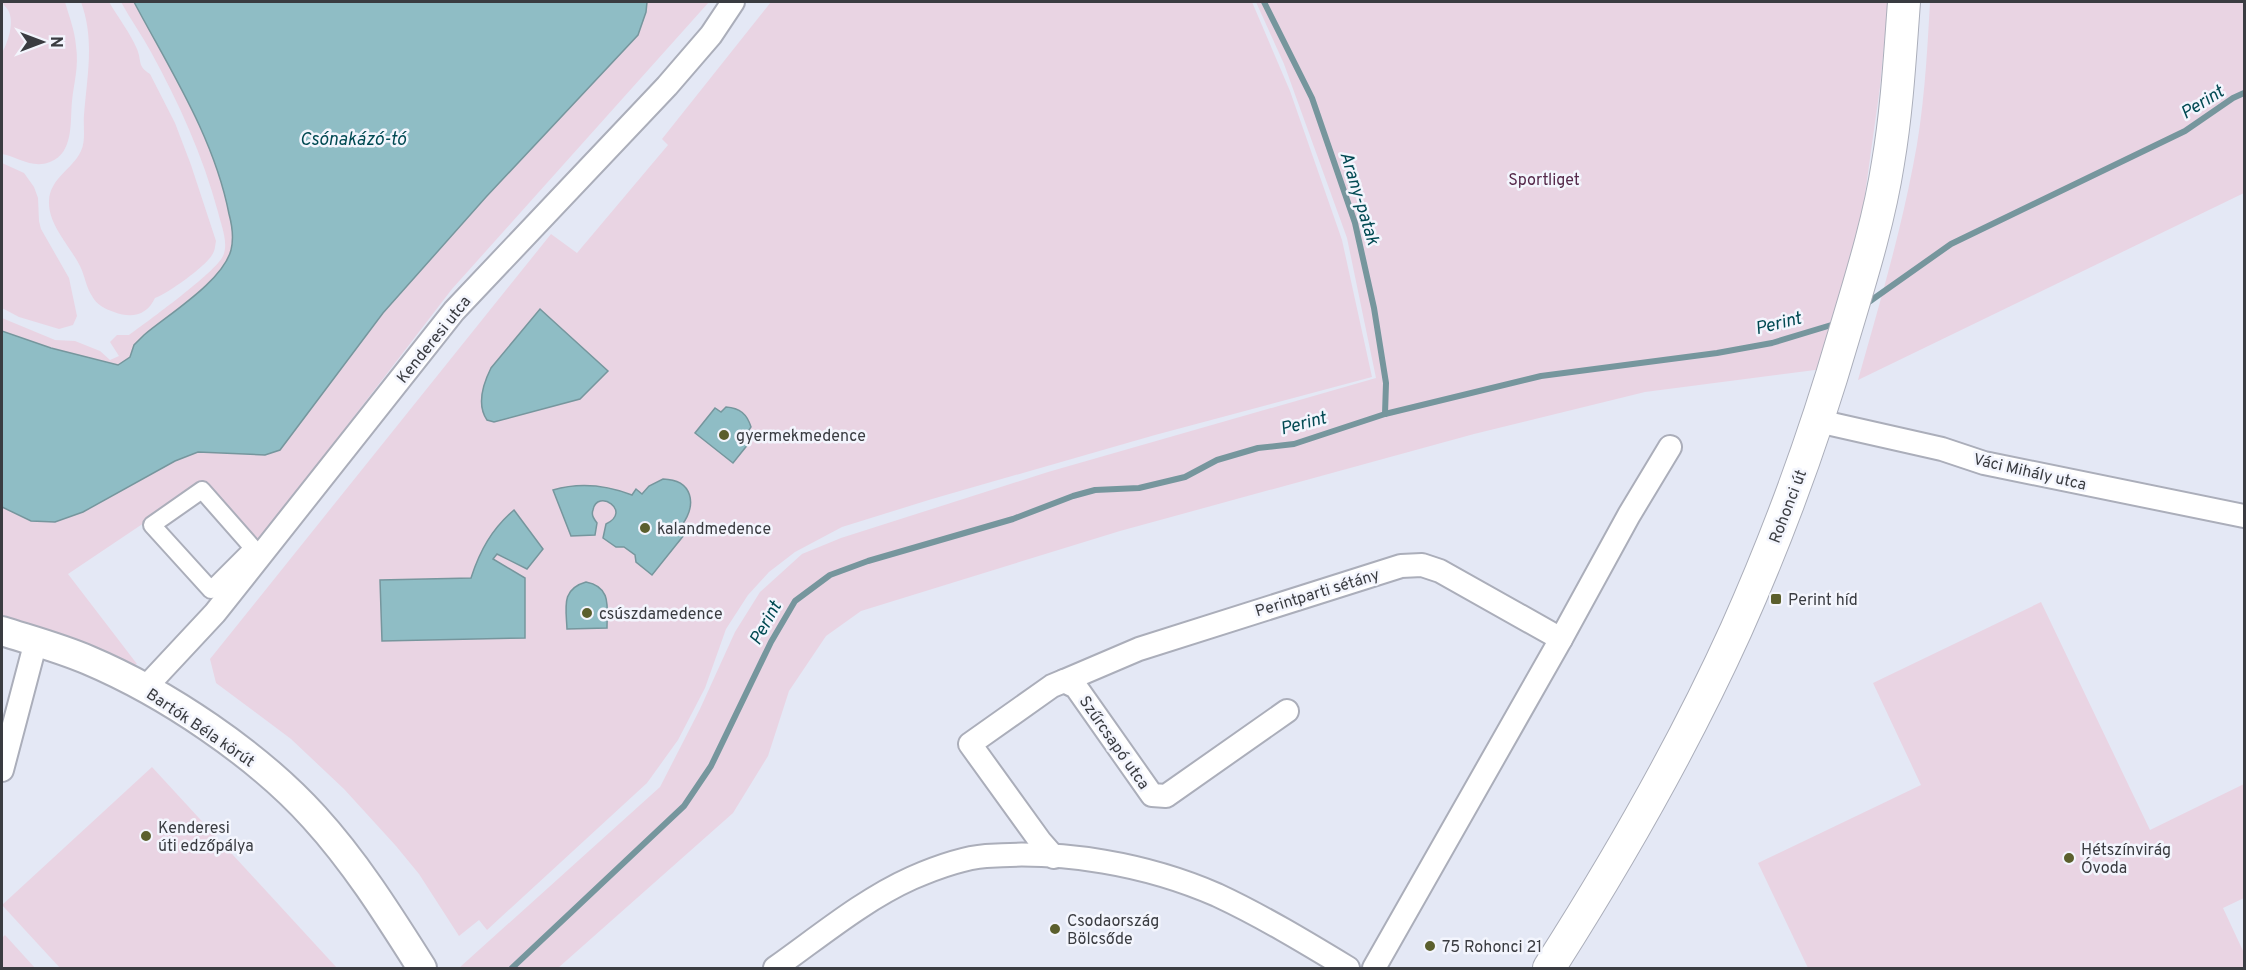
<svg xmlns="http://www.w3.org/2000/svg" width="2246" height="970" font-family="Overpass,sans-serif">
  <rect width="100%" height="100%" fill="#e4e8f5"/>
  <g fill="#e9d4e3">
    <path d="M 2,2 L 65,2 C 69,16 75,31 76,46 C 79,67 74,82 72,101 C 70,122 74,153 50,162 C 32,169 18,157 2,154 L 2,53 C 8,42 15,22 8,10 C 6,7 3,4 2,2 Z"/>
    <path d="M 81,2 L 109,2 C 118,17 130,33 137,49 C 142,61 137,66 150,74 L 175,123 L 191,165 L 216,241 C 215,246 215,251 212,255 C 206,266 167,294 155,298 C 147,315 132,319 114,312 C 105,309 97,305 92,296 C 86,287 85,276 80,266 C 70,246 48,225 49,201 C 50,178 72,170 81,151 C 86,140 83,127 84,115 C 87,76 95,40 81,2 Z"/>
    <path d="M 121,2 L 134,2 C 162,50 246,198 231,250 C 223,281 169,315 144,335 L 134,345 L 130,357 L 118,365 L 51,348 L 2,331 L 2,318 L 55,340 L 75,341 L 100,351 L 110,360 L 119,356 L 110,342 L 117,335 L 129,335 C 147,322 216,272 223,256 C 229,243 221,225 218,212 C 203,156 179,103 151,52 C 142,35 130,19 121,2 Z"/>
    <polygon points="647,2 709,2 452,289 256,544 202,484 68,574 137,664 132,666 2,620 2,507 31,521 83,512 175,461 199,452 265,455 294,431 383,313 486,197 646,12"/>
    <polygon points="771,2 1252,2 1290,91 1342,240 1372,377 1155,435 932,499 842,527 795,552 769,572 748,595 726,629 705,688 678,740 647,783 487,930 479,920 459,936 419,874 396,846 344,789 291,739 216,683 210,659 551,234 577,253 668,145 662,139"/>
    <polygon points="1256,2 1888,2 1880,87 1859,237 1823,369 1645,392 1474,434 1120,531 861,611 826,636 789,691 768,756 733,813 558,968 459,968 660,787 700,709 735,632 760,592 802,554 841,538 1048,472 1376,378 1347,238 1284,64"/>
    <path d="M 1930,2 L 2244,2 L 2244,193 L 1858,380 C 1878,309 1899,239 1913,166 C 1924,112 1927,56 1930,2 Z"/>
    <polygon points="2,163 24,173 34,187 38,198 39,221 41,229 69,278 77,316 73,325 59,329 19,317 2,308"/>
    <polygon points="2041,602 2150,830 2244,784 2244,898 2223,908 2244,953 2244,968 1808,968 1758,863 1921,785 1873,683"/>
    <polygon points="152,767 337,968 60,968 2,905"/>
    <polygon points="5,935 35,968 2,968 2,938"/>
  </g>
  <g fill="#8fbdc5" stroke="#76969d" stroke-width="1.5">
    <path d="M 134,2 L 647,2 L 646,12 L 638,35 L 486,197 L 383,313 L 280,450 L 265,455 L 198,452 L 175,461 L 83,512 L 55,522 L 31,521 L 2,507 L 2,331 L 51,348 L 118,365 L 130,357 L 134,345 L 144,335 C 169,314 223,281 231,250 C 234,238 232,225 229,214 C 214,137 170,70 134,2 Z"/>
    <path d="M 540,309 L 608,371 L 580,399 L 494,422 L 487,420 C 476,404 483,384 491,368 Z"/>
    <path d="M 726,407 C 740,408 747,414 751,427 L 747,433 L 753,438 L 733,463 L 695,433 L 715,408 L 721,412 Z"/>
    <path d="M 663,479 C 693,480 697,504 682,525 L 688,530 L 652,575 L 636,562 L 635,555 L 624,547 L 616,547 L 603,538 L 606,524 C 633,511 597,488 593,510 C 591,515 594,519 597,523 L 595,535 L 571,536 L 553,490 C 580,482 606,485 632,495 L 636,489 L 642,494 L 649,486 Z"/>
    <path d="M 514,510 L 543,549 L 527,569 L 497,554 L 493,559 L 525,578 L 525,638 L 382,641 L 380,580 L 471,578 C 480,550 492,529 514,510 Z"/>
    <path d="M 586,582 C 612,587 607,607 607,628 L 567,629 C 566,607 561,589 586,582 Z"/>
  </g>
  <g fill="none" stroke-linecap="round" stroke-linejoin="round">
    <g stroke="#76969d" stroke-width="6">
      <polyline points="1264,2 1312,98 1355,223 1374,308 1386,383 1385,414"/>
      <polyline points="1866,304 1951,244 2185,131 2233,98 2244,93"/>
      <polyline points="512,968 684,806 711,766 771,642 795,601 830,575 868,561 1013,519 1073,496 1095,490 1139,488 1185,477 1217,460 1258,448 1294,444 1385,414 1541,376 1717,353 1772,343 1838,323"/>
    </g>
    <defs>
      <polygon id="pedestrian" points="202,490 253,548 211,590 152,525"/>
      <g id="minor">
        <polyline points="1818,421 1942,449 1984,463 2244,516"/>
        <polyline points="1064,681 1139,649 1401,566 1422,565 1440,571 1561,639"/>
        <polyline points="145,688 215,613 454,311 667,86 711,35 733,2"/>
        <polyline points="2,770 36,641"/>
        <polyline points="1054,857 1040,841 970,744 1052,686 1064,681 1076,687 1152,795 1166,796 1287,711"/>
        <path d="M 775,968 C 819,937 863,900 912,878 C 935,868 961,858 986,856 C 1063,850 1146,864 1217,895 C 1262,916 1305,942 1348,968"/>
        <polyline points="1374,968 1561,639 1629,515 1670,447"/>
      </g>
      <path id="tertiary" d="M 2,631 C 30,640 60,648 88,660 C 166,693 257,754 314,817 C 356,863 389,916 422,968"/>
      <path id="secondary" d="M 1549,968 C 1618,860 1683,747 1736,630 C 1779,534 1815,435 1844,335 C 1861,278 1879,221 1888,163 C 1897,110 1900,55 1904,2"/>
    </defs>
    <use href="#pedestrian" stroke="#abaeba" stroke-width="20"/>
    <use href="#minor" stroke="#abaeba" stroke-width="26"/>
    <use href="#tertiary" stroke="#abaeba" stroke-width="32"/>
    <use href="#secondary" stroke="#abaeba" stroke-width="34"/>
    <use href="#pedestrian" stroke="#fff" stroke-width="16"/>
    <use href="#minor" stroke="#fff" stroke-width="22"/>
    <use href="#tertiary" stroke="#fff" stroke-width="28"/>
    <use href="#secondary" stroke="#fff" stroke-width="32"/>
  </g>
  <g fill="#5b5f2d" stroke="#f3f5fd" stroke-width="2">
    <circle cx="724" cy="435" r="6"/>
    <circle cx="645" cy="528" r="6"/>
    <rect x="1770" y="593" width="12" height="12" rx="3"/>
    <circle cx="587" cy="613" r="6"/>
    <circle cx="146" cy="836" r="6"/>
    <circle cx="2069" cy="858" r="6"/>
    <circle cx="1055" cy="929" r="6"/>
    <circle cx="1430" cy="946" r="6"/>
  </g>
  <g text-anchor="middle" stroke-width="5" stroke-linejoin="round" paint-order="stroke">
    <g font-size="16" fill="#55294a" stroke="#f3f5fd">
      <text x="1544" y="185">Sportliget</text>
    </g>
    <g font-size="16" fill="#3a3c41" stroke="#f3f5fd">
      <text transform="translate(433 339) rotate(-51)" y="6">Kenderesi utca</text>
      <text transform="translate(2030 471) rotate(13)" y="6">Váci Mihály utca</text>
      <text transform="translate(1787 506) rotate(-69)" y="6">Rohonci út</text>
      <text transform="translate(1317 592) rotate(-17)" y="6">Perintparti sétány</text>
      <text transform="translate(201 727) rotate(34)" y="6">Bartók Béla körút</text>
      <text transform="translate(1115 742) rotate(55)" y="6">Szűrcsapó utca</text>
    </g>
    <g font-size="16" fill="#3a3c41" stroke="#f3f5fd" text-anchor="start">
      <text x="736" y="441">gyermekmedence</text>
      <text x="657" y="534">kalandmedence</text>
      <text x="1788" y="605">Perint híd</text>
      <text x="599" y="619">csúszdamedence</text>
      <text x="158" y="833">Kenderesi<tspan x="158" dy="18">úti edzőpálya</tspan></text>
      <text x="2081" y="855">Hétszínvirág<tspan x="2081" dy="18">Óvoda</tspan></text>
      <text x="1067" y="926">Csodaország<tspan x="1067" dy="18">Bölcsőde</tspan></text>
      <text x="1442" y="952">75 Rohonci 21</text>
    </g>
    <g font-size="18" font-style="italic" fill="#004952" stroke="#f3f5fd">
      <text transform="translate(2202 102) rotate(-32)" y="6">Perint</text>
      <text x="353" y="145">Csónakázó-tó</text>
      <text transform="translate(1360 198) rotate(73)" y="6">Arany-patak</text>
      <text transform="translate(1778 323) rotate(-14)" y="6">Perint</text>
      <text transform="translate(1303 423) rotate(-15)" y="6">Perint</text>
      <text transform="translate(765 623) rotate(-61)" y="6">Perint</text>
    </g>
  </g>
  <rect width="2246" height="970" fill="none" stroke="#3a3c41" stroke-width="6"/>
  <g transform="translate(42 42) rotate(90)" stroke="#f3f5fd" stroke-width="4.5" paint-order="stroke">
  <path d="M0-4.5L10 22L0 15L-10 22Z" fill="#3a3c41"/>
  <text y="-9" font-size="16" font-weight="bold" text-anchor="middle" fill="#3a3c41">N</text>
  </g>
</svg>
